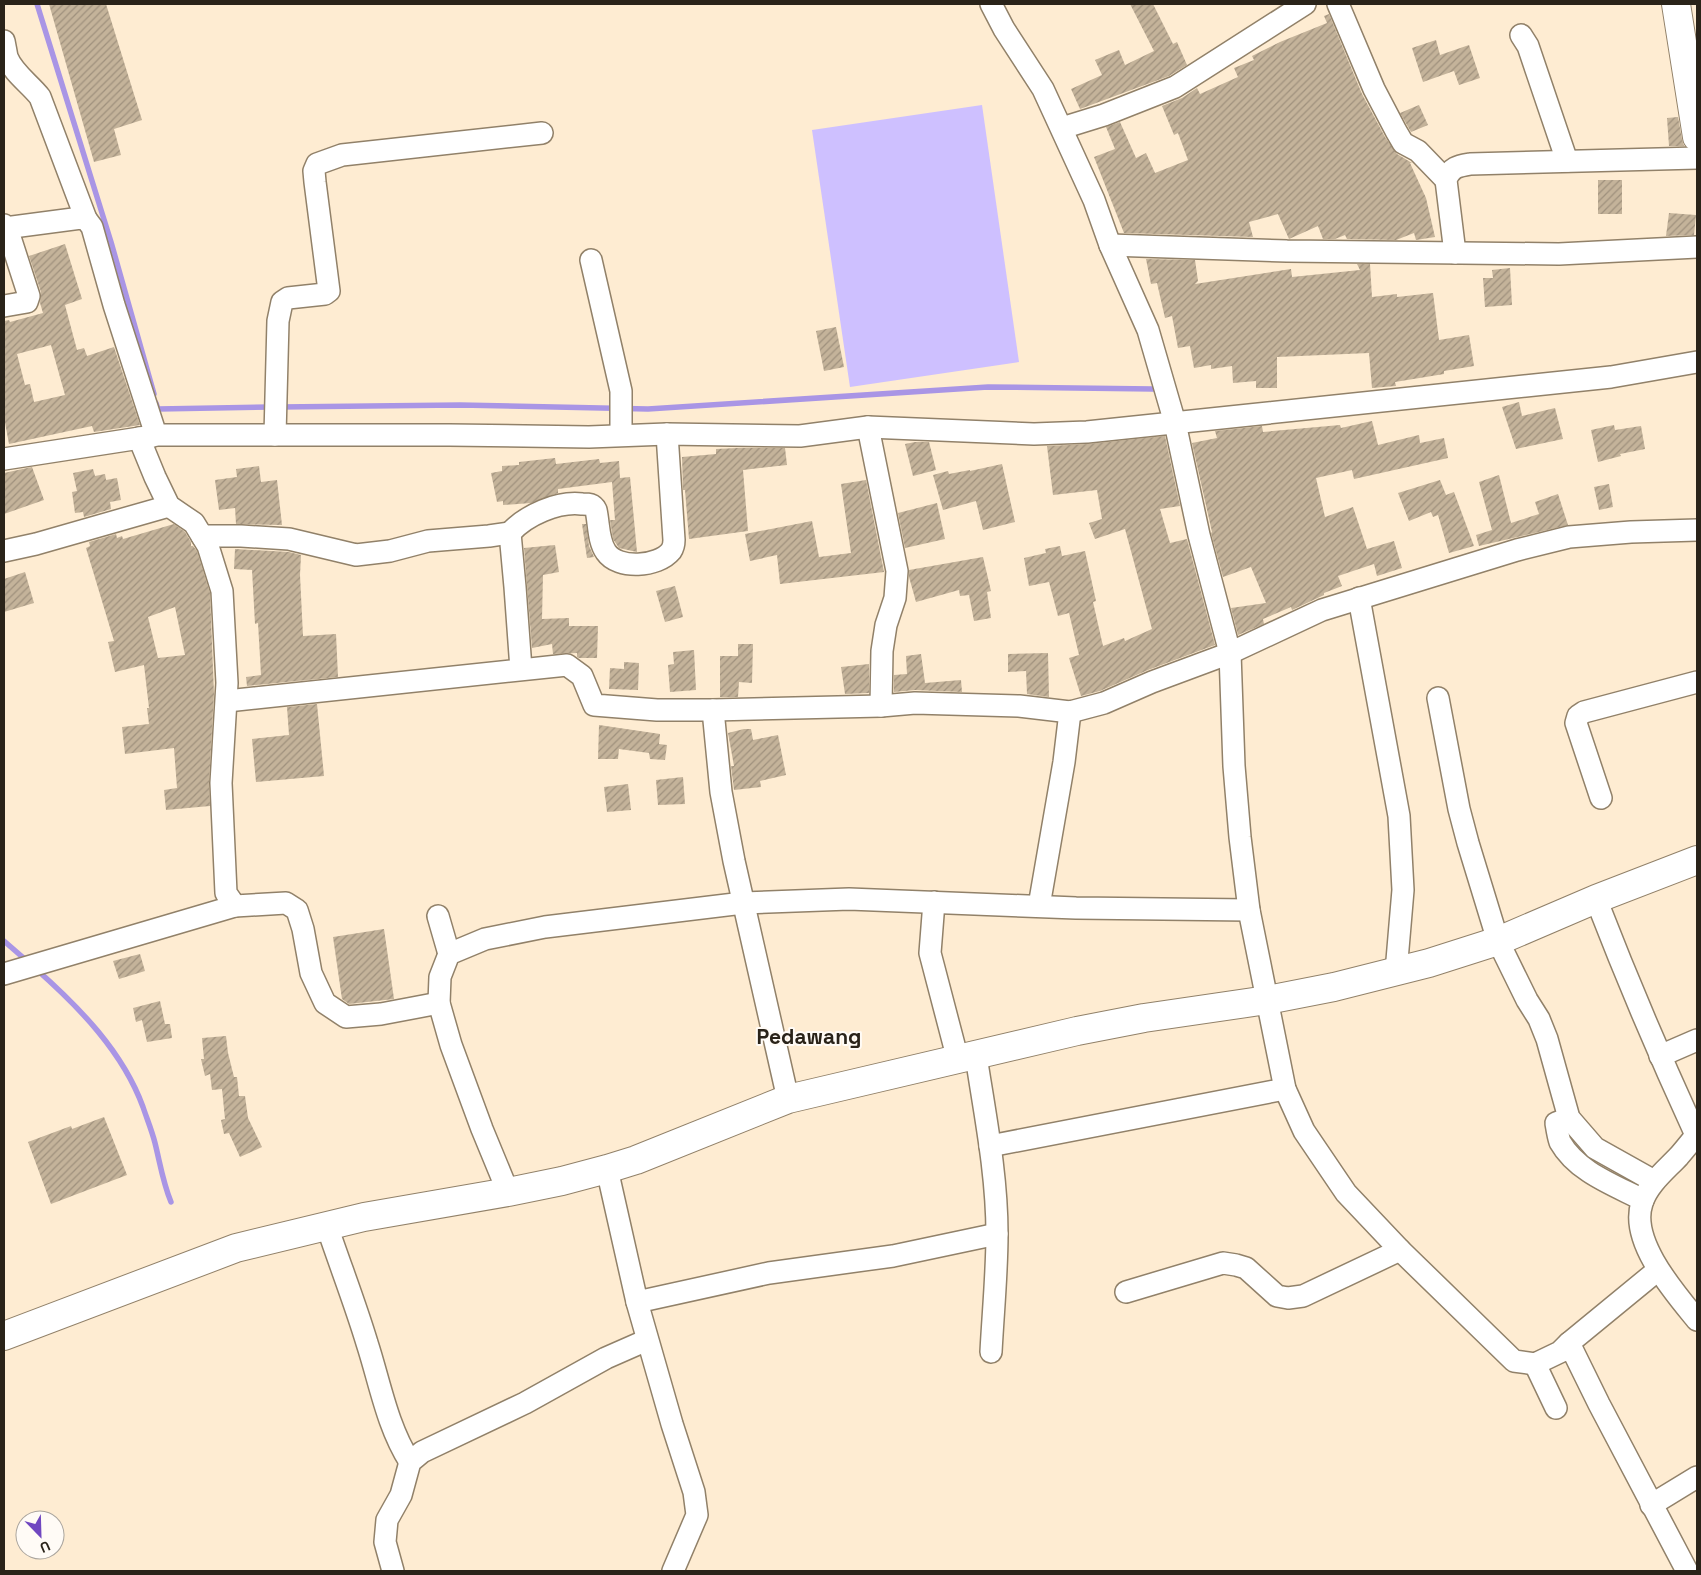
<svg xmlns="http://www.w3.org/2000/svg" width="1701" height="1575" font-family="'Space Grotesk',sans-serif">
  <defs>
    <pattern id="building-hatch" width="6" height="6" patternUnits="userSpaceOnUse" patternTransform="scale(1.25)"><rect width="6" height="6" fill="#c4b39a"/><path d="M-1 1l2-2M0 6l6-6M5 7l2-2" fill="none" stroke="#9f917d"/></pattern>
  </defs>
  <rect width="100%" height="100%" fill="#feecd2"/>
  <polygon fill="#cec0ff" points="982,105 1019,362 850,387 812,130"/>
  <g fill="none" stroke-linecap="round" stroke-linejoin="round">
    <g stroke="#a995e5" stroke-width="5.5">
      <polyline points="37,4 111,242 154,394"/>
      <polyline points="156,403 158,409 271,407"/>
      <polyline points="280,407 460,405 648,409 988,387 1153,389"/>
      <polyline points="4,941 27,961"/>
      <path d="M 36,969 C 79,1007 123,1052 143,1107 C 147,1119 152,1131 155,1143 C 160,1163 163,1183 171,1202"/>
    </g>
  </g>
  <g fill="url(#building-hatch)" fill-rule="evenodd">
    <polygon points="49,4 106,4 142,120 114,129 121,155 94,162"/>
    <polygon points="1130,4 1153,4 1173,44 1177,42 1187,65 1169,76 1080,109 1071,89 1102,75 1095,60 1119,50 1125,65 1154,51"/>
    <polygon points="1329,14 1362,94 1385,137 1397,154 1412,163 1410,163 1426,198 1435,237 1416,240 1414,233 1396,240 1347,239 1345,235 1335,239 1323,239 1318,226 1289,239 1278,214 1249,222 1253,237 1124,233 1094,157 1115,149 1106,127 1120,122 1136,158 1146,153 1155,173 1188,160 1178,133 1174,135 1162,106 1182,98 1197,88 1200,94 1238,77 1234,68 1254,60 1252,56 1280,42 1327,23 1324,16"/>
    <polygon points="1436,40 1440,55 1469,45 1480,78 1459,85 1454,71 1423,82 1412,48"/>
    <polygon points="1419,105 1428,125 1411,132 1400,113"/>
    <polygon points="1678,117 1682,139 1684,146 1669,146 1667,118"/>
    <rect x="1598" y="180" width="24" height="34"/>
    <polygon points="1669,213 1696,215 1694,235 1666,236"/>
    <path d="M 65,244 L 82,299 L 65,305 L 77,350 L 84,348 L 87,356 L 114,347 L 140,425 L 94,432 L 92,426 L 9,444 L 4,417 L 4,321 L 9,320 L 10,322 L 43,313 L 40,303 L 41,292 L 29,256 ZM 51,345 L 65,395 L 34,402 L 30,384 L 25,385 L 17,354 Z"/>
    <polygon points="1146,259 1195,260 1198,281 1195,284 1291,269 1292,277 1360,270 1357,264 1370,264 1372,297 1397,294 1397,297 1433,293 1439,340 1469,335 1474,366 1444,371 1444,374 1395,382 1396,386 1372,388 1369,353 1277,357 1277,388 1256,388 1256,381 1233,383 1232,366 1211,369 1211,365 1194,368 1190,346 1178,348 1172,316 1165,318 1157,283 1151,284"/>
    <polygon points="1510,268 1512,305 1485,307 1483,278 1493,278 1492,270"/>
    <polygon points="836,327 844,367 824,371 816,331"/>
    <polygon points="1519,402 1522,416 1555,408 1563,439 1516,449 1502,407"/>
    <polygon points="1372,421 1378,445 1419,435 1420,443 1444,438 1448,458 1354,479 1352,470 1316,478 1325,517 1353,507 1367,549 1394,541 1402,568 1377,576 1374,564 1338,576 1342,586 1324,593 1324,595 1292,610 1291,607 1263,619 1264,624 1238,635 1231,608 1266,603 1251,567 1223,577 1211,533 1212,532 1192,443 1217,438 1215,431 1262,426 1263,432 1340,425 1341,428"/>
    <polygon points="1614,425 1615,430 1641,426 1645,449 1620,454 1621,456 1598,462 1591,430"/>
    <polygon points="1165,436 1180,506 1160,509 1170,543 1187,539 1215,645 1148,670 1100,691 1081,696 1069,658 1079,655 1069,613 1058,616 1049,582 1029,586 1024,558 1046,553 1045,549 1060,546 1062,556 1085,551 1096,601 1093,602 1103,646 1124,638 1125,641 1152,629 1125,529 1095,539 1089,523 1102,519 1097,490 1053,495 1047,446 1088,444"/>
    <polygon points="915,442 929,442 936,470 913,476 905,444"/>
    <polygon points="737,448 785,448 787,465 743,470 748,531 689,539 685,490 683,490 682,457 716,454 716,449"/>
    <polygon points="555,458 556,464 599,459 600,463 619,461 620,478 630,477 637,552 619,548 613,539 610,520 615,520 612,482 558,489 558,493 531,503 503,505 503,501 497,502 491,473 502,471 502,466 519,465 519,462"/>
    <polygon points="1002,464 1015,522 983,530 976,501 943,510 933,475 948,471 949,474 970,470 970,471"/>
    <polygon points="259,466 261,482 277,480 282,525 236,524 235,508 219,510 215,480 237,477 236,469"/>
    <polygon points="32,467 44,500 4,514 4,473"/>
    <polygon points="93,469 95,476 105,474 106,480 117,478 121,500 110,502 111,509 84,517 83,512 75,513 72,492 77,491 73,473"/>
    <polygon points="1499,475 1511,523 1539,514 1535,502 1558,494 1568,525 1479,546 1476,535 1492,530 1479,482"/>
    <polygon points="866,480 884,572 780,584 777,555 750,561 745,534 812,521 819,557 851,553 841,484"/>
    <polygon points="1440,480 1446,495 1454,492 1474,546 1449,553 1438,515 1433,517 1431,512 1409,521 1398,493"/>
    <polygon points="1609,484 1613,507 1599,510 1594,487"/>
    <polygon points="937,503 945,539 905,548 898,513"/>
    <path d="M 174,524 L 185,532 L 191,542 L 191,546 L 193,546 L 197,551 L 210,593 L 214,694 L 209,782 L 210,806 L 166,810 L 164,790 L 177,788 L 174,748 L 125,754 L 122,727 L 149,724 L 147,708 L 149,708 L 144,665 L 115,672 L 108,642 L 114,641 L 86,548 L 90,546 L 89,542 L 116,534 L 117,538 L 122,536 L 123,539 ZM 175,607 L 185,655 L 158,658 L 148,617 Z"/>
    <polygon points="582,524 586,524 589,546 594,557 587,558"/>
    <polygon points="555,545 559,572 543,575 542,619 569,618 569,626 598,626 597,658 579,658 577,657 577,653 553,654 552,644 532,648 524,548"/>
    <polygon points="235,549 289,552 301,555 300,575 303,636 336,634 338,677 247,686 246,677 261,675 258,623 255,624 252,570 234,569"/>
    <polygon points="983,557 991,591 987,592 991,618 974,621 969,595 960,596 959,590 916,602 909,577 909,570"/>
    <polygon points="25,572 34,603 4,612 4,579"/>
    <polygon points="675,586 683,617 665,622 656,591"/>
    <polygon points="738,644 753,644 752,683 739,682 738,697 720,697 720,656 738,656"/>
    <polygon points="694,650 696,690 670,692 668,665 674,664 673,652"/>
    <polygon points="1048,653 1049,697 1027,694 1026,671 1008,672 1008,654"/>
    <polygon points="921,654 925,683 961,680 962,692 915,690 894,692 894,675 907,674 906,656"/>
    <polygon points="624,662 639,663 638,690 609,689 610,668 624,669"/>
    <polygon points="869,664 869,693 845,694 841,667"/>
    <polygon points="317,704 324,776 256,782 252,739 289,735 287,707"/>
    <polygon points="599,725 660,734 659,744 667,745 665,760 650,759 649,753 619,749 618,759 598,759"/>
    <polygon points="744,729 751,729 753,740 778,735 786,775 760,781 761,787 734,790 731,766 734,766 728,733"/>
    <polygon points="683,777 685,804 658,805 656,780"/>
    <polygon points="628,784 631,810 607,812 604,787"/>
    <polygon points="384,929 394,999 349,1004 342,999 333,937"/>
    <polygon points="140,954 145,971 119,979 113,961"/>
    <polygon points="160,1001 165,1024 170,1024 172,1038 147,1042 142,1020 136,1022 133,1008"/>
    <polygon points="226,1036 228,1053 234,1077 237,1077 239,1096 245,1096 248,1118 262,1147 240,1157 229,1133 224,1134 221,1120 225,1119 222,1089 212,1090 210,1074 205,1076 201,1059 204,1059 202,1038"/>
    <polygon points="104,1117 127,1175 51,1204 28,1142 71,1126 72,1129"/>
  </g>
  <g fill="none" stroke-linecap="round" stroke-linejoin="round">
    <defs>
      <g id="street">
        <polyline points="991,4 1004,29 1043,89 1094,200 1110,245 1148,330 1175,423 1199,535 1230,653 1234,766 1240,837 1249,910 1285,1089 1304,1131 1346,1193 1400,1250 1514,1361 1535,1364 1560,1352 1569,1343 1599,1404 1687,1571"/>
        <polyline points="1338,4 1374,89 1396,131 1403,143 1418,151 1446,180"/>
        <polyline points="1521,35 1528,46 1567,161"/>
        <path d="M 4,41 C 5,46 6,52 7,57 C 13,73 30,84 40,97 L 86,219"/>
        <polyline points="1062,128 1104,115 1175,87 1305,4"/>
        <polyline points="4,225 5,228 81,218 86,219 92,227 114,305 156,435 449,435 589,437 667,434 800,436 868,427 1034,434 1087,432 1611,377 1697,362"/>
        <polyline points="1110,245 1287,251 1559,254 1697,247"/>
        <path d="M 1455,253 L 1446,180 C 1451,167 1458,166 1470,164 L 1697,158"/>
        <polyline points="591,260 621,391 621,435"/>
        <polyline points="4,306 27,302 29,296 7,228"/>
        <polyline points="868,427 897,571 895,598 886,625 882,651 881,706"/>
        <polyline points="275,435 278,321 282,302 288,298 325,294 329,291 315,182 314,171 317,164 342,155 542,133"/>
        <polyline points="139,438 155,477 169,506 194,523 208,546 222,591 227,683 221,783 226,893 235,906 286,903 297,910 303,929 311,973 325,1003 346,1017 381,1014 439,1003"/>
        <polyline points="4,459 153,436"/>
        <polyline points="202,536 241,536 289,539 356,555 390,551 428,541 489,536 510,533"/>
        <polyline points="4,551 36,544 169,506"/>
        <polyline points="1359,598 1399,816 1403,890 1396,972"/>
        <path d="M 521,669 L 515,587 L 510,533 C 526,515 558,501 582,504 C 589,504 593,504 596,510 C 599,523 598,541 606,552 C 618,570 658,567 671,551 C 673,548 674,544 674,540 L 667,434"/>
        <polyline points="1438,698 1459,809 1468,843 1498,941 1527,1000 1539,1019 1547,1039 1569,1118 1595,1148 1654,1181"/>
        <polyline points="227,701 567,665 582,676 594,705 657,710 713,710 881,706 915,703 1019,706 1070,712 1104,703 1152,682 1230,653 1322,610 1517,550 1569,537 1631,532 1697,530"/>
        <polyline points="713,710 721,792 734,861 788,1099"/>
        <polyline points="1601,798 1576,723 1578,716 1584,712 1697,682"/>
        <path d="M 1596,899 C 1627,979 1660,1057 1696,1135 L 1697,1134"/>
        <polyline points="934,902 930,953 958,1060"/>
        <polyline points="1039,906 1064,762 1070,712"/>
        <polyline points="438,916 449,954"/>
        <polyline points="4,974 235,906"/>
        <path d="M 976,1056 C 985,1115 997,1174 997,1234 C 997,1273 993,1313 991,1352"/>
        <polyline points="1660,1056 1697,1040"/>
        <path d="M 1569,1118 L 1556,1123 C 1557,1129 1558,1136 1560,1142 C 1577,1172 1614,1185 1643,1200"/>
        <path d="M 1696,1135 C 1691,1142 1685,1149 1679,1156 C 1666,1170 1648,1184 1642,1203 C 1629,1241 1675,1293 1697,1320"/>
        <polyline points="990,1146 1285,1089"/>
        <polyline points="607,1169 637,1302 672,1424 694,1492 697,1515 673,1571"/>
        <polyline points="508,1192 482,1129 451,1045 439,1003 440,977 449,954 485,939 545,927 743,903 849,899 1076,908 1249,910"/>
        <path d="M 327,1226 C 340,1265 355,1303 367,1343 C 380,1383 387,1426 410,1462"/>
        <polyline points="1126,1292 1223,1263 1236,1265 1246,1268 1277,1296 1288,1298 1303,1296 1400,1250"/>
        <polyline points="637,1302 769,1273 893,1256 997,1234"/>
        <polyline points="1569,1343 1658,1270"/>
        <polyline points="1535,1364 1556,1408"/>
        <polyline points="1651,1505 1697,1477"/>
        <polyline points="393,1571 385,1542 387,1520 401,1495 410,1462 422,1452 525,1403 606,1358 647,1340"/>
      </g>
      <g id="secondary">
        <polyline points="1676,4 1697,137"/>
        <polyline points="4,1336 236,1248 364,1217 508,1192 562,1181 607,1169 636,1160 788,1099 1077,1031 1144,1018 1267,1000 1334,987 1429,963 1498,941 1596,899 1697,860"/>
      </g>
    </defs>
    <use href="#street" stroke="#918169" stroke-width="24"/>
    <use href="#secondary" stroke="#918169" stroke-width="30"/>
    <use href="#street" stroke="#fff" stroke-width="21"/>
    <use href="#secondary" stroke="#fff" stroke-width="28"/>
  </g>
  <g text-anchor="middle" stroke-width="4" stroke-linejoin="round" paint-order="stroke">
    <g font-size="21" font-weight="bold" fill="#2a2319" stroke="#fffbf6">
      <text x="809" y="1044">Pedawang</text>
    </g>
  </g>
  <rect width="1701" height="1575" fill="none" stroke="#2a2319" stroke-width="10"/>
  <g transform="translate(40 1535) rotate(157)"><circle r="24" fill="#fffbf6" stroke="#aaa59e"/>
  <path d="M0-4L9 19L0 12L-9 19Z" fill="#7047c0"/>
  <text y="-8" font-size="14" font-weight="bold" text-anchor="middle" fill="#2a2319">U</text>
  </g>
</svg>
